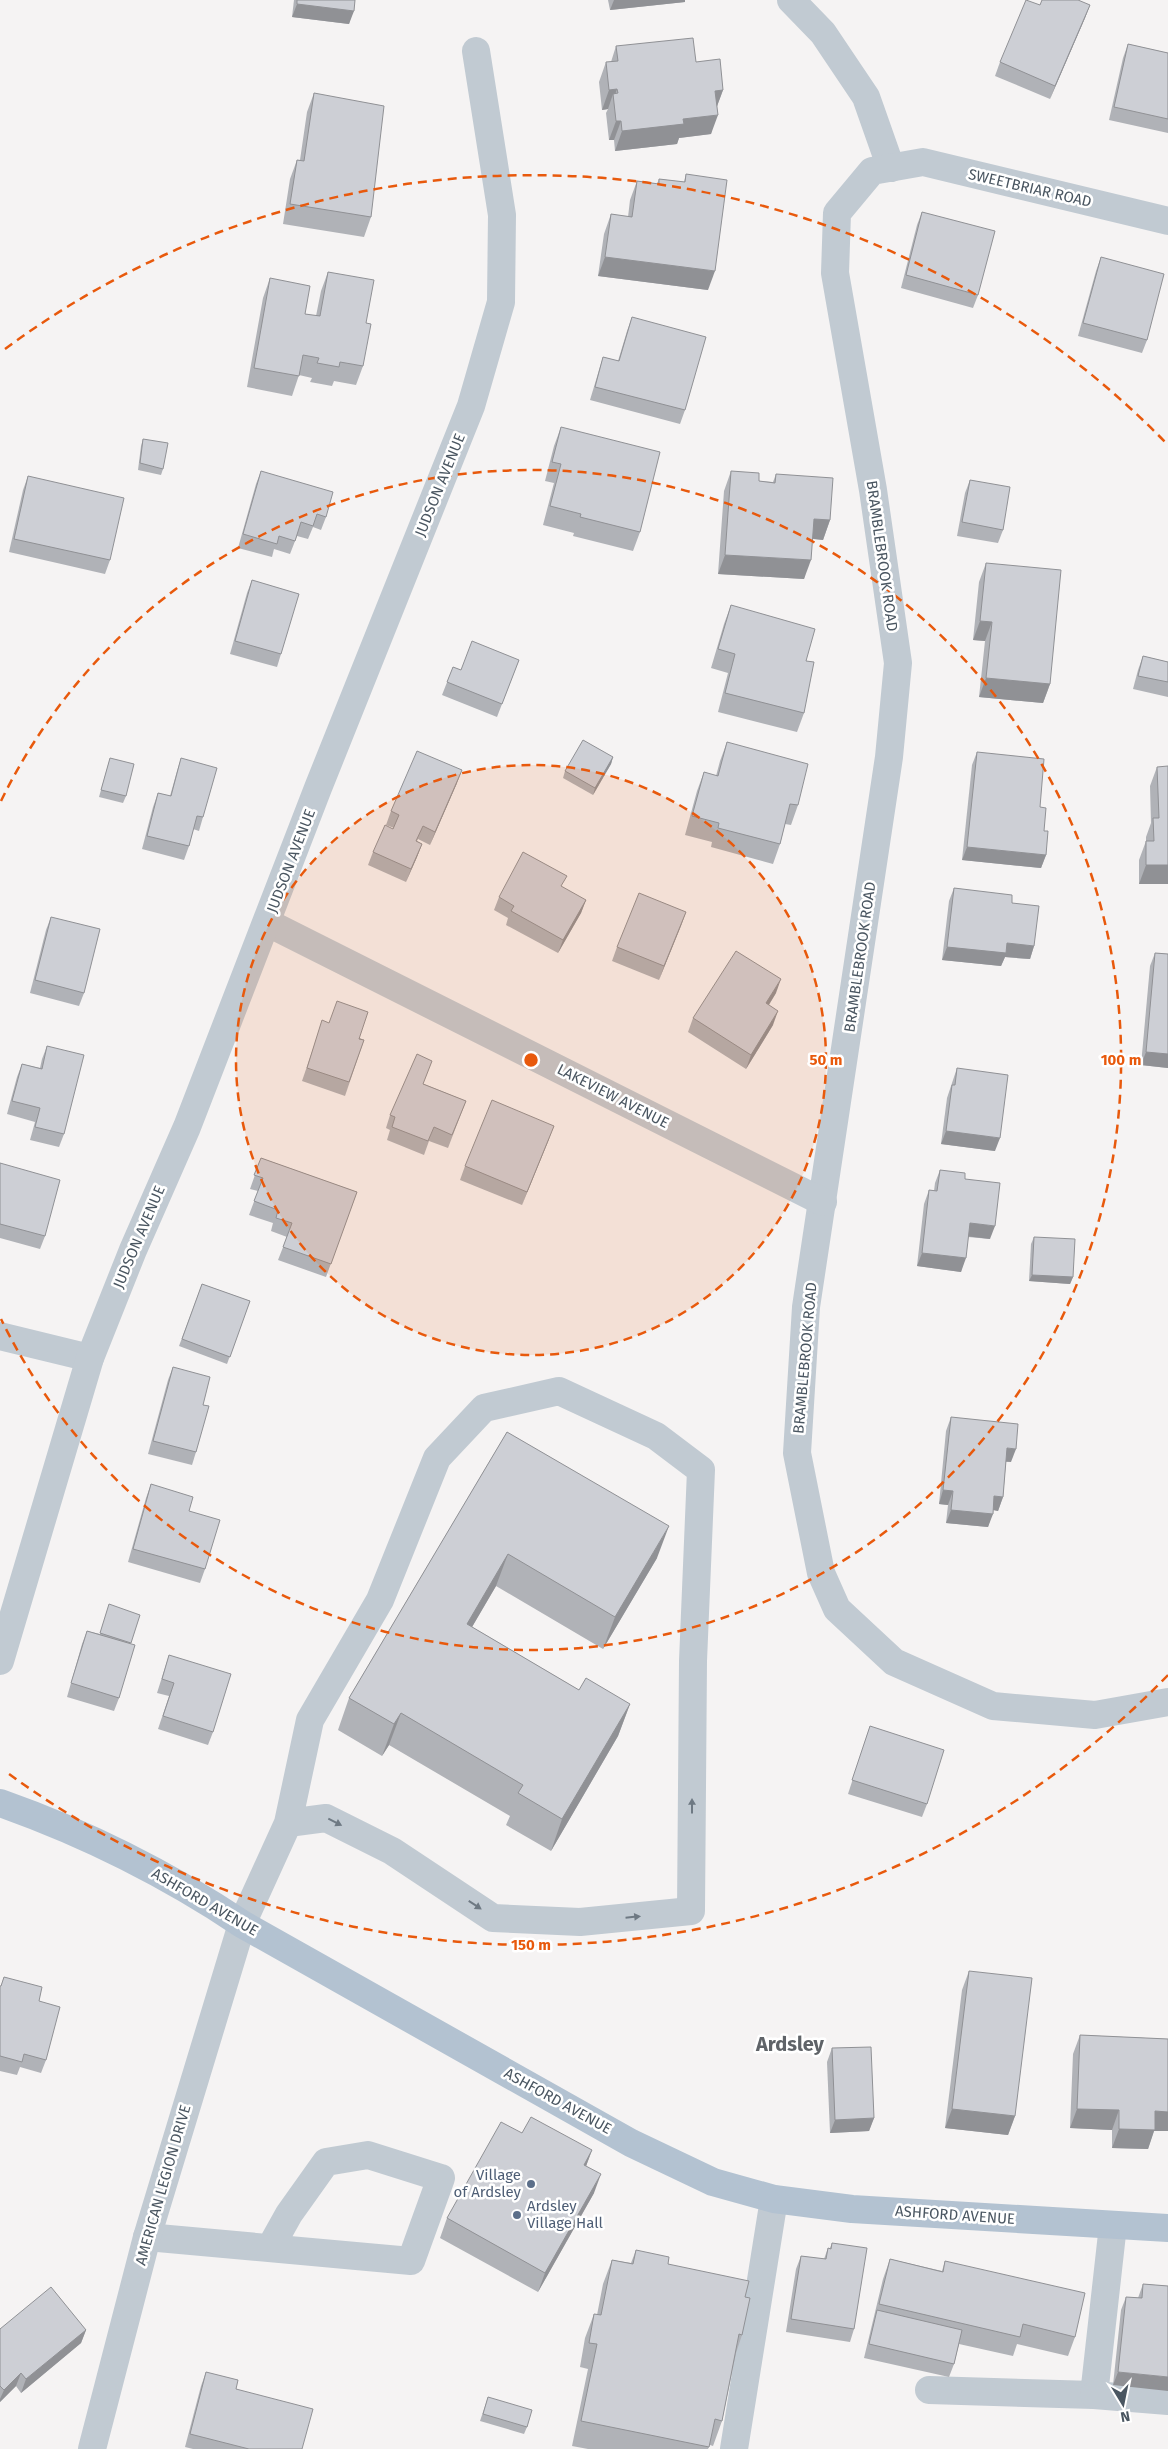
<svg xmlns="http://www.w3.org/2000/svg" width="1168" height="2449" font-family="'Fira Sans',sans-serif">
  <rect width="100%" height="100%" fill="#f5f3f3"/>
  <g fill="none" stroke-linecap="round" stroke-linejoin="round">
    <g stroke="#c1cad2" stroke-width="28">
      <polyline points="791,0 823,33 866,97 891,168"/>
      <polyline points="1168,221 923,162 872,171 837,213 835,273 873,490 898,663 889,757 806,1307 797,1453 821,1573 837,1609 894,1662 993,1706 1095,1715 1168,1702"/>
      <polyline points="268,923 823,1202"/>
      <polyline points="0,1336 90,1358"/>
      <polyline points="0,1661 90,1358 133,1250 187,1127 318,788 471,406 501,302 502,215 476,51"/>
      <polyline points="147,2237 411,2261 441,2178 368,2155 326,2162 289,2214 270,2248"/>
      <polyline points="929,2390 1094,2395 1113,2225"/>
      <polyline points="1094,2395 1168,2401"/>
      <polyline points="92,2449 147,2237 242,1924 288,1823 310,1720 380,1600 437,1458 484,1408 559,1391 656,1436 701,1470 693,1661 691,1911 580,1922 493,1918 392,1851 326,1818 288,1823"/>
      <polyline points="734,2449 774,2199"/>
    </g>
    <path stroke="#b3c2d1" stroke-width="28" d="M 0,1803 C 85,1833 167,1874 242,1924 L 631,2143 L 713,2182 L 774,2199 L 852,2209 L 1168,2228"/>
  </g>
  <g fill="#b0b2b7">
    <polygon points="294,0 355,0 349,24 292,17"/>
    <polygon points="608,0 685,0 685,2 610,10"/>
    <polygon points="1040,5 1090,5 1085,18 1050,99 995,76 1000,62"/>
    <polygon points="1128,44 1168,53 1168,133 1109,120 1123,58"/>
    <polygon points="616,46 696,62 723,90 717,106 711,134 679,138 677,144 615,151 614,140 609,140 606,113 608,109 602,110 599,82 606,62 611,62"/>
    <polygon points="314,93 371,217 364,237 283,224 290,179 297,160 300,160 307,112"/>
    <polygon points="686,174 708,290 598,276 604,234 611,214 628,217 630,200 637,181 657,184 659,179 684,182"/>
    <polygon points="922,212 978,295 973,308 901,288 917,225"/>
    <polygon points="1101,257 1147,340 1142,353 1078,336 1096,271"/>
    <polygon points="328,272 366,323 363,366 356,385 334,381 332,386 310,382 312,378 299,375 292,396 247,387 263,298 270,278 305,314 316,316 321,291"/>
    <polygon points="632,317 685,410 680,424 590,400 599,370 603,357 618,361 627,331"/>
    <polygon points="561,427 640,532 633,551 573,536 574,533 543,525 554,483 545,481 554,446"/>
    <polygon points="143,439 163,469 161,475 138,470 141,446"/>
    <polygon points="261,471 326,517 321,530 313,527 308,539 297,536 290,554 274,549 272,557 238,548 256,484"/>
    <polygon points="731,471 759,481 773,482 776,474 830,520 823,540 813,539 804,579 718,574 724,491"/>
    <polygon points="28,476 110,560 105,574 9,552 23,490"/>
    <polygon points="970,480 1003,530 998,543 957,536 965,493"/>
    <polygon points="986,563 1050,684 1043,703 979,697 985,641 973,640 979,582"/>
    <polygon points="252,580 281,654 277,667 230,654 247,593"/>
    <polygon points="731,605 806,661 804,713 797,732 718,712 728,673 711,668 724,624"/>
    <polygon points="1143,656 1168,662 1168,697 1133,689 1138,670"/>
    <polygon points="519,660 497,717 442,695 453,667 461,670"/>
    <polygon points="727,742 798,805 791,825 785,824 780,844 773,864 711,847 712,842 685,835 697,791 704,772 716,776 720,761"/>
    <polygon points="977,752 1040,807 1044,831 1046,855 1041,868 962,860 972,765"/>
    <polygon points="613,757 611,764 593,795 563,778 565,771"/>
    <polygon points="110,758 126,796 123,803 99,797"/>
    <polygon points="181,758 203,817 199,831 193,829 189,846 184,860 142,849 153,807 158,793 170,796 177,771"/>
    <polygon points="1157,767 1168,884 1139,884 1139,860 1146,841 1146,837 1151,823 1150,786"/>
    <polygon points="457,783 430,845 418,839 417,841 422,844 417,857 406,882 368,865 373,852 393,829 394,828 386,825 391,811"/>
    <polygon points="954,888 1012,903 1034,946 1030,959 1005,957 1001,966 942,960 949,901"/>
    <polygon points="499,897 586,900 581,913 558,953 506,925 508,918 494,910"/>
    <polygon points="686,912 659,980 612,961 617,947"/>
    <polygon points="51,917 84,993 79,1006 30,993 46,930"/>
    <polygon points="1155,953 1168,954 1168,1068 1141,1065 1150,966"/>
    <polygon points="776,993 769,1005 773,1025 746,1069 688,1032 693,1018"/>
    <polygon points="329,1023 364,1040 345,1096 302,1081 318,1034"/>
    <polygon points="47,1046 64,1134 59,1147 30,1140 35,1122 7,1114 17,1077 22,1064 40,1068 42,1059"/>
    <polygon points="957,1068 995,1151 941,1144 947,1098"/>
    <polygon points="424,1084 466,1101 448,1148 429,1141 424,1155 387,1140 390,1130 386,1128 390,1115"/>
    <polygon points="549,1139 522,1205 460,1180 465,1166"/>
    <polygon points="261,1158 357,1192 326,1277 278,1260 287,1237 271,1231 273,1223 249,1215 258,1191 250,1189"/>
    <polygon points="0,1163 45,1236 40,1249 0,1238"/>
    <polygon points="940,1170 965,1179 990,1239 968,1237 961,1272 917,1266 924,1204 929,1190 934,1191 935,1183"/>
    <polygon points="1034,1237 1073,1277 1070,1284 1029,1281 1031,1244"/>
    <polygon points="202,1284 250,1301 227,1364 179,1346"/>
    <polygon points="173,1367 203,1405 196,1452 192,1465 148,1454 168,1380"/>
    <polygon points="951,1417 1011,1462 1006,1462 1003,1497 998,1511 993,1510 988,1527 946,1523 948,1505 939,1504 946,1431"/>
    <polygon points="507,1432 657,1558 603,1649 496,1586 472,1627 579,1690 630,1704 618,1736 551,1851 506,1825 510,1816 389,1745 382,1756 338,1730 349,1698"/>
    <polygon points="151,1484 189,1511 205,1569 200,1583 128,1562 146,1498"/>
    <polygon points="107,1611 131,1644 119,1698 114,1711 67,1697 82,1644 87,1631 100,1634"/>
    <polygon points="169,1655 213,1732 208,1745 158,1729 169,1696 157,1693"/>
    <polygon points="870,1726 927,1804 922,1817 848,1794"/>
    <polygon points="969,1971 1015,2116 1008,2135 945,2128 962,1990"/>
    <polygon points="4,1977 39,2001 46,2060 41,2073 20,2067 17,2075 0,2071 0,1986 1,1986"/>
    <polygon points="1080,2035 1168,2039 1168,2131 1154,2131 1148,2149 1112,2148 1112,2130 1070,2128 1073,2054"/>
    <polygon points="832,2048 874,2118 869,2131 830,2133 827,2062"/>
    <polygon points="522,2133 592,2150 586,2166 594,2193 538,2292 440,2238 447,2218"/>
    <polygon points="832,2243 854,2329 850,2342 786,2332 796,2269 801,2256 824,2259 828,2248 830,2248"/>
    <polygon points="636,2250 745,2297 742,2335 736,2353 722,2421 713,2446 710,2445 708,2449 588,2449 572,2446 588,2369 580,2367 585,2338 594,2314 597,2315 603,2284 612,2260 631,2263"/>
    <polygon points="890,2259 942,2271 945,2261 1075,2337 1068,2356 1017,2344 1013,2356 959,2344 954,2364 949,2377 864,2358 883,2279"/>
    <polygon points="1143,2284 1168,2286 1113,2385 1121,2310 1126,2297 1138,2298"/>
    <polygon points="0,2329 86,2330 81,2343 21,2393 16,2386 0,2402"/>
    <polygon points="206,2372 236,2389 302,2449 193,2449 185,2447 201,2386"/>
    <polygon points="488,2397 527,2427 524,2434 480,2421"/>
  </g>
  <g fill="#909195">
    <polygon points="614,0 685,0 685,2 610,10"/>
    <polygon points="297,4 354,11 349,24 292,17"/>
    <polygon points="1090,5 1085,18 1050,99 1055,86"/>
    <polygon points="617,89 614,98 613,94 608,109 602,110 609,90"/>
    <polygon points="723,90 716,109 715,91"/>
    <polygon points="718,115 711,134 679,138 677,144 615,151 622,131 683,119"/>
    <polygon points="616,121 621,121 614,140 609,140"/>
    <polygon points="605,257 715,271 708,290 598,276"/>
    <polygon points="814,519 830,520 823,540 807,538"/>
    <polygon points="725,555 811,560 804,579 718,574"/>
    <polygon points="980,621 992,622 985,641 973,640"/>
    <polygon points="986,678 1050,684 1043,703 979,697"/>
    <polygon points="613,757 611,764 593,795 595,788"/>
    <polygon points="462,770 457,783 430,845 435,832"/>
    <polygon points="422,844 417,857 406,882 411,869"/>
    <polygon points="967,847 1046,855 1041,868 962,860"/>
    <polygon points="1146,865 1168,865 1168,884 1139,884"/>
    <polygon points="586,900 581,913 558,953 563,940"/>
    <polygon points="686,912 681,926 659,980 664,966"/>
    <polygon points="1007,943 1034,946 1030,959 1005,957 1001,966 942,960 947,947"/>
    <polygon points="781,979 776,993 761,1017 766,1003"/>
    <polygon points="778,1011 773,1025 746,1069 751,1055"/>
    <polygon points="1146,1052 1168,1054 1168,1068 1141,1065"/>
    <polygon points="554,1126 549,1139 522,1205 527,1192"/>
    <polygon points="946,1131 1000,1138 995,1151 941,1144"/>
    <polygon points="970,1223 995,1226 990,1239 965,1236"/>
    <polygon points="922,1253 966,1258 961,1272 917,1266"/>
    <polygon points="1032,1275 1073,1277 1070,1284 1029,1281"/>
    <polygon points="1007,1448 1016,1449 1011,1462 1003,1461"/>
    <polygon points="943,1490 953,1491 948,1505 939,1504"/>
    <polygon points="994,1496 1003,1497 998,1511 989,1509"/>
    <polygon points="951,1510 993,1514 988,1527 946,1523"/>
    <polygon points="669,1526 657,1558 603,1649 615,1617"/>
    <polygon points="508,1554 496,1586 455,1656 467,1624"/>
    <polygon points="630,1704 618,1736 551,1851 562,1819"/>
    <polygon points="401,1713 389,1745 382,1756 394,1724"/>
    <polygon points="952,2109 1015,2116 1008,2135 945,2128"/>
    <polygon points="1077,2109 1119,2110 1112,2130 1070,2128"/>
    <polygon points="1155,2111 1168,2112 1168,2131 1154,2131 1148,2149 1112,2148 1119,2129"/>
    <polygon points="874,2118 869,2131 830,2133 835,2120"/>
    <polygon points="592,2150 585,2169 584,2165"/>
    <polygon points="601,2174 594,2193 538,2292 545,2273"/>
    <polygon points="86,2330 81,2343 21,2393 26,2379"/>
    <polygon points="1118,2372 1168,2377 1168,2391 1113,2385"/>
    <polygon points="21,2373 16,2386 0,2402 0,2399 4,2390"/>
  </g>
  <g fill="#cdcfd5" stroke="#909195">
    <polygon points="297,0 355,0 354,11 297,4"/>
    <polygon points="1026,0 1040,5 1042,0 1078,0 1090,5 1055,86 1000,62"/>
    <polygon points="693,38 696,62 720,59 723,90 715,91 718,115 683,119 684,124 622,131 621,121 616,121 613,94 618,93 617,89 609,90 606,62 618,61 616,46"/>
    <polygon points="1128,44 1168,53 1168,119 1114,107"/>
    <polygon points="314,93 384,106 371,217 290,204 297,160 304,161"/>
    <polygon points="686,174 727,180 715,271 605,257 611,214 632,217 637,181 659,184 659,179 685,182"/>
    <polygon points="922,212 995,231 978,295 906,275"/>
    <polygon points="1101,257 1164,274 1147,340 1083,323"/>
    <polygon points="328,272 374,280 366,323 371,324 363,366 340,362 339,367 317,363 319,358 303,355 299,376 254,368 270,278 310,286 305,314 320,316"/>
    <polygon points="632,317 706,337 685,410 595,387 603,357 619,361"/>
    <polygon points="561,427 660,452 640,532 580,517 581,514 550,506 561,464 552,462"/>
    <polygon points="143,439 168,443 163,469 140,463"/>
    <polygon points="261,471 333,492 326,517 317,514 313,526 301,522 295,541 279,536 277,544 243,534"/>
    <polygon points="731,471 759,473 759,481 775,483 776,474 833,478 830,520 814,519 811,560 725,555"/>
    <polygon points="28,476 124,498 110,560 14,539"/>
    <polygon points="970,480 1010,487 1003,530 962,522"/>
    <polygon points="986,563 1061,570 1050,684 986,678 992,622 980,621"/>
    <polygon points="252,580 299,594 281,654 235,641"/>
    <polygon points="731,605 815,629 806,661 814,662 804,713 725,693 735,654 718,649"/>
    <polygon points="472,641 519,660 502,704 447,682 453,667 461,670"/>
    <polygon points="1143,656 1168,662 1168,682 1138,676"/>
    <polygon points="583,740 613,757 595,788 565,771"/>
    <polygon points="727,742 808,764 798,805 790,804 780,844 718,828 719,823 692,816 704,772 718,776"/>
    <polygon points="417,751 462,770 435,832 423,826 416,841 422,844 411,869 373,852 385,825 393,829 399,815 391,811"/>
    <polygon points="977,752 1044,759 1040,807 1046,808 1044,831 1048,831 1046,855 967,847"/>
    <polygon points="110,758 134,764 126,796 101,790"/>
    <polygon points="181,758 217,768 203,817 197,816 189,846 147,836 158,793 171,796"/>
    <polygon points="1168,766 1168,865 1146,865 1146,841 1154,841 1153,818 1159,818 1157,767"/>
    <polygon points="523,852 567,876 561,886 586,900 563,940 511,911 514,906 499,897"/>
    <polygon points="954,888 1012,895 1012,903 1039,906 1034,946 1007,943 1006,953 947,947"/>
    <polygon points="639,893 686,912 664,966 617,947"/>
    <polygon points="51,917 100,929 84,993 35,980"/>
    <polygon points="736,951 781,979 766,1003 778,1011 751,1055 693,1018"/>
    <polygon points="1155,953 1168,954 1168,1054 1146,1052"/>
    <polygon points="337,1001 368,1012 359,1039 364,1040 349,1082 307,1068 322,1020 329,1023"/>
    <polygon points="47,1046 84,1055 64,1134 35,1127 40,1108 12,1101 22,1064 42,1069"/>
    <polygon points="417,1054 432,1061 423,1084 466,1101 452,1135 434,1127 428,1141 392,1127 395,1117 390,1115"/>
    <polygon points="957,1068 1008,1075 1000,1138 946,1131 952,1085 955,1085"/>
    <polygon points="492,1100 554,1126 527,1192 465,1166"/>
    <polygon points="261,1158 357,1192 331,1264 283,1247 292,1223 276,1218 278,1210 254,1201 263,1178 254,1175"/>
    <polygon points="0,1163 60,1180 45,1236 0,1224"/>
    <polygon points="940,1170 965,1173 965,1179 1000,1183 995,1226 970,1223 966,1258 922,1253 929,1190 937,1191"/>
    <polygon points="1034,1237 1075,1239 1073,1277 1032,1275"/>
    <polygon points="202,1284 250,1301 230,1357 182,1339"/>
    <polygon points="173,1367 210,1377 203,1405 209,1406 196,1452 153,1441"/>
    <polygon points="951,1417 1018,1424 1016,1449 1007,1448 1003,1497 994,1496 993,1514 951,1510 953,1491 943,1490"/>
    <polygon points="507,1432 669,1526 615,1617 508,1554 467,1624 579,1690 586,1678 630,1704 562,1819 518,1793 523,1785 401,1713 394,1724 349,1698"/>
    <polygon points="151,1484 193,1497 189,1511 220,1520 205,1569 133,1549"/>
    <polygon points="109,1604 140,1615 131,1643 100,1633"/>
    <polygon points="87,1631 135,1645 119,1698 71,1683"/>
    <polygon points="169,1655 231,1674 213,1732 163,1716 174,1683 162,1679"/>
    <polygon points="870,1726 944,1750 927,1804 852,1780"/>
    <polygon points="969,1971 1032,1978 1015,2116 952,2109"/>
    <polygon points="4,1977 42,1987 39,2001 60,2007 46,2060 24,2054 22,2062 0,2056 0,1986 1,1986"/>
    <polygon points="1080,2035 1168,2039 1168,2112 1155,2111 1155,2130 1119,2129 1119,2110 1077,2109"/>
    <polygon points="871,2047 874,2118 835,2120 832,2048"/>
    <polygon points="531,2117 592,2150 584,2165 601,2174 545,2273 447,2218 501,2122 522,2133"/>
    <polygon points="832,2243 867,2248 854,2329 791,2319 801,2256 826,2259 828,2248 831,2249"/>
    <polygon points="636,2250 669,2257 668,2264 749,2281 745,2297 750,2298 742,2335 739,2334 722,2421 715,2419 709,2447 581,2421 597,2344 589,2343 594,2314 601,2315 612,2260 633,2264"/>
    <polygon points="890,2259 943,2272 945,2261 1085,2293 1075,2337 1023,2324 1020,2337 879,2304"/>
    <polygon points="1143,2284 1168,2286 1168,2377 1118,2372 1126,2297 1142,2298"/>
    <polygon points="51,2287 86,2330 26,2379 21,2373 4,2390 0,2386 0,2329"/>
    <polygon points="877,2310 962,2330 954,2364 869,2344"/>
    <polygon points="206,2372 238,2380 236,2389 313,2409 302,2449 249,2449 190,2434"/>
    <polygon points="488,2397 532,2410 527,2427 483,2414"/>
  </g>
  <defs><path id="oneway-solid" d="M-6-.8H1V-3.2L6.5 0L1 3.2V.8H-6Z" transform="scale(1.25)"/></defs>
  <g fill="#6e7983">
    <use href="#oneway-solid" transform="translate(692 1806) rotate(-90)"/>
    <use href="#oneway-solid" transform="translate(335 1822) rotate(27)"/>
    <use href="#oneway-solid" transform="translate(475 1905) rotate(33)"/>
    <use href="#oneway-solid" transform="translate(633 1917) rotate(-6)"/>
  </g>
  <circle cx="531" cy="1060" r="295" fill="#e8590c" fill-opacity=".12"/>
  <g fill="none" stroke="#e8590c" stroke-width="2.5" stroke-dasharray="9 6">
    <circle cx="531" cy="1060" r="295"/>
    <path d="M1 801A590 590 0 1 1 1 1319"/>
    <path d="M1168 1675A885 885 0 0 1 5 1771M5 349A885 885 0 0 1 1168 445"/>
  </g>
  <g fill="#5c6f8a" stroke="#fff" stroke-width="2">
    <circle cx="531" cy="2184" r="5"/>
    <circle cx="517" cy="2215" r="5"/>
  </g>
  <g text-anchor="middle" stroke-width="5" stroke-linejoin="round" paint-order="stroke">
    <g font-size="15" fill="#4a5661" stroke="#fff">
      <text transform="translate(1030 188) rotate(13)" y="5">SWEETBRIAR ROAD</text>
      <text transform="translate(440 485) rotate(-68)" y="5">JUDSON AVENUE</text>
      <text transform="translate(882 556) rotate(82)" y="5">BRAMBLEBROOK ROAD</text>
      <text transform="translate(291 861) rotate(-69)" y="5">JUDSON AVENUE</text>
      <text transform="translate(860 957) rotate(-82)" y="5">BRAMBLEBROOK ROAD</text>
      <text transform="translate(613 1096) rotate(27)" y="5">LAKEVIEW AVENUE</text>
      <text transform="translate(139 1237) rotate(-67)" y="5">JUDSON AVENUE</text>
      <text transform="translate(805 1358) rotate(-85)" y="5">BRAMBLEBROOK ROAD</text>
      <text transform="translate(205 1902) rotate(30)" y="5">ASHFORD AVENUE</text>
      <text transform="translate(558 2101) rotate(29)" y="5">ASHFORD AVENUE</text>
      <text transform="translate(163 2185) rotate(-74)" y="5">AMERICAN LEGION DRIVE</text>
      <text transform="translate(955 2215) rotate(4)" y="5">ASHFORD AVENUE</text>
    </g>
    <g font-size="15" fill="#4e5e75" stroke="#fff" text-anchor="end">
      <text x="521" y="2180">Village<tspan x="521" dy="17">of Ardsley</tspan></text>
      <text x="527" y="2211" text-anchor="start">Ardsley<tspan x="527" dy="17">Village Hall</tspan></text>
    </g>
    <g font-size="20" font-weight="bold" fill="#5f6368" stroke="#fff">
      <text x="790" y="2051">Ardsley</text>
    </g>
  </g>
  <circle cx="531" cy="1060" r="8" fill="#e8590c" stroke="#fff" stroke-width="2.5"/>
  <g font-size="15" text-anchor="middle" font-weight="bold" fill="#e8590c" stroke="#fff" stroke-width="5" stroke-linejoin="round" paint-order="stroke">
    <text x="826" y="1065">50 m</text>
    <text x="1121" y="1065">100 m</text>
    <text x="531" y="1950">150 m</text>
  </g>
  <g transform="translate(1123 2404) rotate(170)" stroke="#ffffff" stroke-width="4" paint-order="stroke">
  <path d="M0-4L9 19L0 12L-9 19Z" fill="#4a5661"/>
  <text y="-8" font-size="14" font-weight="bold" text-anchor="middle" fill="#4a5661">N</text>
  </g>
</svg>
